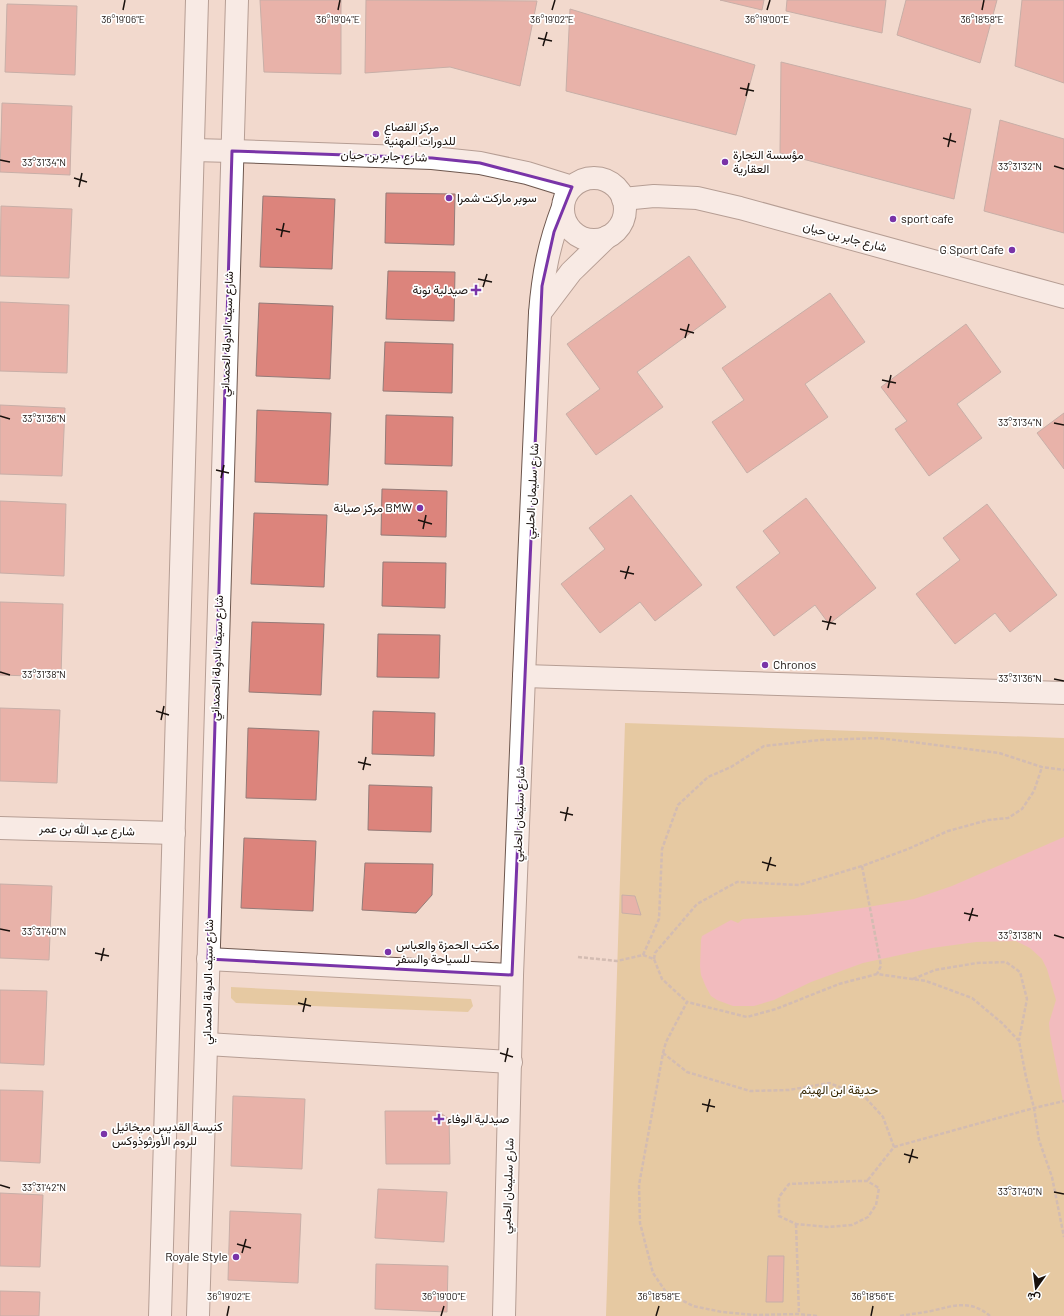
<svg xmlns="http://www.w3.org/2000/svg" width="1064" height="1316" font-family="Barlow,Vazirmatn,sans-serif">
  <rect width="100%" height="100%" fill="#f2d9cd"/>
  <g fill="#d8b66e">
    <polygon points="625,723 1064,738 1064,1316 606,1316"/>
    <polygon points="231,987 471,999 473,1006 468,1012 236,1003 231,998"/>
  </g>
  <polygon fill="#f198aa" points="1064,837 1064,1106 1050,1034 1049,1023 1056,1000 1047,969 1042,959 1030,948 1016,941 976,942 932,948 863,963 811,982 774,1000 754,1006 733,1006 717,1000 711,996 706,987 701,975 700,966 701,940 702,936 731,920 738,923 743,919 807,915 868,907 914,899 952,886"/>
  <g fill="#dc847c" stroke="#947b78">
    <polygon points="260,0 341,0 341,74 264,72"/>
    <polygon points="366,0 537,1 520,86 450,67 365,73"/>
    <polygon points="720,0 764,0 762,10"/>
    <polygon points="787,0 886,0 882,33 786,11"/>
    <polygon points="906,0 997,0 980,63 897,35"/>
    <polygon points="1022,0 1064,0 1064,83 1015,66"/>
    <polygon points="7,4 77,6 75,75 5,72"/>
    <polygon points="570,9 755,65 736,135 566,91"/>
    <polygon points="781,62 971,109 954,199 780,153"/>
    <polygon points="2,103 72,106 70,175 0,172"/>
    <polygon points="1000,120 1064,139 1064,233 984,211"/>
    <polygon points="386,193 455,194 454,245 385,243"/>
    <polygon points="263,196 335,199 332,269 260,267"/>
    <polygon points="1,206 72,209 69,278 0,276"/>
    <polygon points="689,256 726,307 637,372 663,407 596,455 566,414 600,389 567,344"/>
    <polygon points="388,271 455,272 454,321 386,319"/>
    <polygon points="830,293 865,342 805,384 828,417 747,473 712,422 744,400 722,368"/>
    <polygon points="0,302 69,305 67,373 0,371"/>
    <polygon points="259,303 333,306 330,379 256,376"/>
    <polygon points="966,324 1001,372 957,404 982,438 929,476 895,429 907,421 881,387"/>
    <polygon points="385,342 453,344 452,393 383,391"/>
    <polygon points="0,405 65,408 62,476 0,474"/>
    <polygon points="257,410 331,413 328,485 255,482"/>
    <polygon points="1064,413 1064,469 1037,433"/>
    <polygon points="386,415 453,417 452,466 385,464"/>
    <polygon points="382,489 447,491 446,537 381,535"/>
    <polygon points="631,495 702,585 655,621 640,602 600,633 561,584 605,549 589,528"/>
    <polygon points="806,498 876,588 829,624 815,605 774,636 736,587 780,553 763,531"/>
    <polygon points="0,501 66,504 64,576 0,573"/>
    <polygon points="987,504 1057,595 1010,632 995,613 955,644 916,594 960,560 943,538"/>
    <polygon points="254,513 327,515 324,587 251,584"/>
    <polygon points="383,562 446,563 445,608 382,606"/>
    <polygon points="0,602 63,604 61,677 0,675"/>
    <polygon points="252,622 324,624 321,695 249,692"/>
    <polygon points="378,634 440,635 439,678 377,677"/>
    <polygon points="0,708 60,710 57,783 0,781"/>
    <polygon points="373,711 435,713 434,756 372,754"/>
    <polygon points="248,728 319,731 316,800 246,798"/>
    <polygon points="369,785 432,787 431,832 368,830"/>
    <polygon points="244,838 316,841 313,911 241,908"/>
    <polygon points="365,863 433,864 432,895 416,913 362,910"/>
    <polygon points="0,884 52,886 49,960 0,958"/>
    <polygon points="622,895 635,896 641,915 622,913"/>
    <polygon points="0,990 47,991 44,1065 0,1063"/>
    <polygon points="0,1090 43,1091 40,1163 0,1161"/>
    <polygon points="233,1096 305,1099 302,1169 231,1166"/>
    <polygon points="385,1111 438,1111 449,1119 450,1164 386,1164"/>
    <polygon points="378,1189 447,1192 444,1242 375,1238"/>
    <polygon points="0,1193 43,1195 40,1267 0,1266"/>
    <polygon points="230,1211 301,1214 298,1283 228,1280"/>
    <polygon points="768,1256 784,1256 783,1302 766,1302"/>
    <polygon points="376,1264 448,1266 447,1312 375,1309"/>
    <polygon points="0,1291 40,1292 39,1316 0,1316"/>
  </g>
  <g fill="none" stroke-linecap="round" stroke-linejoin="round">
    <defs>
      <g id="street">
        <polyline points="232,151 432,158 480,163 527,173 572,187"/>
        <circle cx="594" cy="209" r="31"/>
        <polyline points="623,199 654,196 697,198 740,208 1064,297"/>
        <polyline points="540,313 571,272 607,237"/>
        <polyline points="524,676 1064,693"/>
        <polyline points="208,959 512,975"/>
        <polyline points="207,1044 511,1062"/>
        <path d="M 504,1316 L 512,975 L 524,676 L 540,313 C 543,274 549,244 563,207"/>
      </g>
      <g id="secondary">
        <polyline points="193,150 232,151"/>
        <polyline points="0,828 174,833"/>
        <polyline points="160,1316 197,0"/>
        <polyline points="198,1316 237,0"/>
      </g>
    </defs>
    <use href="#street" stroke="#6d574e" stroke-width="24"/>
    <use href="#secondary" stroke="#6d574e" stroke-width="24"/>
    <g stroke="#ad9990" stroke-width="2.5" stroke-dasharray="4 2" stroke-linecap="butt">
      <polyline points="862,866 881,966 877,974"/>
      <polyline points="643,955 659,919 662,849 678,805 708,777 731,767 764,746 820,740 879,738 999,753 1042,767 1064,770"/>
      <polyline points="578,957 617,961 643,955 654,959 662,979 687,1002"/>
      <polyline points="654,959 655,953 697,904 737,882 799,885 862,866 908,849 948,831 988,820 1008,818 1022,809 1034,791 1042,767"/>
      <polyline points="913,979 935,970 977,963 1006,962 1020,972 1027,999 1019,1040"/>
      <polyline points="663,1053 666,1042 687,1002 747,1017 776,1009 839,984 877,974 926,981 972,998 1002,1023 1019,1041 1026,1077 1034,1108 1039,1140 1052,1177 1064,1237"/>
      <polyline points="894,1147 1034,1108 1064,1101"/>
      <polygon points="858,1181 867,1181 879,1188 876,1205 868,1217 852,1225 828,1227 796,1224 779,1216 779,1197 789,1184"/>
      <polyline points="796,1224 799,1314"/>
      <polyline points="817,1316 799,1314 754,1315 722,1312 693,1306 666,1292 653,1273 640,1223 639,1185 663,1053 687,1072 750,1091 789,1090 829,1083 864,1096 883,1117 894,1147 867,1181"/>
      <path d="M 900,1316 C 911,1314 921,1313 931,1311 C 953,1306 970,1299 990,1316"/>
    </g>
    <use href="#street" stroke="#fff" stroke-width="22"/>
    <use href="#secondary" stroke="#fff" stroke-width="22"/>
  </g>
  <path d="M0 0H1064V1316H0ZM 232,151 L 432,158 L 480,163 L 572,187 L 554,232 L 542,286 L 512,975 L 208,959 Z" fill="#f2d9cd" fill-opacity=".55" fill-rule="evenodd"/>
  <path fill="none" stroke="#7934a8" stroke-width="3" stroke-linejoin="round" d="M 232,151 L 432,158 L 480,163 L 572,187 L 554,232 L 542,286 L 512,975 L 208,959 Z"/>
  <path fill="none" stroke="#18100c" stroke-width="1.5" d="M 123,10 L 125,0M 338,10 L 340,0M 552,10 L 555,0M 767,10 L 770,0M 982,10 L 984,0M 538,38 L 552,41M 543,46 L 547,32M 740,88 L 754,91M 746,96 L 749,83M 943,138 L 956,142M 948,147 L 951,133M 0,160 L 10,162M 1054,166 L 1064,169M 74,178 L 87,182M 79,187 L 82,173M 276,229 L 290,232M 281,237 L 284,223M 478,279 L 492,282M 483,287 L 487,274M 680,329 L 694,333M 685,338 L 689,324M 882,380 L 896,383M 888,388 L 891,375M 0,416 L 10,419M 1054,423 L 1064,425M 216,470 L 229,473M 221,478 L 224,465M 418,520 L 432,524M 423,529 L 426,515M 620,571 L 634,574M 625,579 L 629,566M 822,621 L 836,624M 827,630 L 831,616M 0,672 L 10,675M 1054,679 L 1064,681M 156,711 L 169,715M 161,720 L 164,706M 358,762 L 371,765M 363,770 L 366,757M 560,812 L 573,815M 565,821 L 568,807M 762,862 L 776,866M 767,871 L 771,857M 964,913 L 978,916M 969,921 L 973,908M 0,929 L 10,931M 1054,935 L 1064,938M 95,953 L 109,956M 101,961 L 104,948M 298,1003 L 311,1006M 303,1012 L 306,998M 500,1053 L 513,1057M 505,1062 L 508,1048M 702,1104 L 715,1107M 707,1112 L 710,1099M 904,1154 L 918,1158M 909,1163 L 913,1149M 0,1185 L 10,1188M 1054,1192 L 1064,1194M 237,1244 L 251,1248M 242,1253 L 246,1239M 227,1316 L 229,1306M 441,1316 L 444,1306M 656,1316 L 659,1306M 871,1316 L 873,1306"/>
  <g fill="#7934a8" stroke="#fff" stroke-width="1.5">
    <circle cx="376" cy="134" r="4"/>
    <circle cx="725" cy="162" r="4"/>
    <circle cx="449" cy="198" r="4"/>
    <circle cx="893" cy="219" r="4"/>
    <circle cx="1012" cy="250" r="4"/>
    <path d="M474 284h4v4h4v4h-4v4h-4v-4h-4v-4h4z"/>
    <circle cx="420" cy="508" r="4"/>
    <circle cx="765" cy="665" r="4"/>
    <circle cx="388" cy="952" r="4"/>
    <path d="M437 1113h4v4h4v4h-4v4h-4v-4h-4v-4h4z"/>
    <circle cx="104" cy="1134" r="4"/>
    <circle cx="236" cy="1257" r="4"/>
  </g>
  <g text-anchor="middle" stroke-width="3.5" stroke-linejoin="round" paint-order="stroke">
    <g font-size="12" fill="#18100c" stroke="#fff" text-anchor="start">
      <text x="384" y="131">مركز القصاع<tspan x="384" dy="14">للدورات المهنية</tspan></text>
      <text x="733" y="159">مؤسسة التجارة<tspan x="733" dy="14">العقارية</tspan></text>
      <text x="457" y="202">سوبر ماركت شمرا</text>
      <text x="901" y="223">sport cafe</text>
      <text x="1004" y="254" text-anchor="end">G Sport Cafe</text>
      <text x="468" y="294" text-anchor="end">صيدلية نونة</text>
      <text x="412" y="512" text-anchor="end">مركز صيانة BMW</text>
      <text x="773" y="669">Chronos</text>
      <text x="396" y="949">مكتب الحمزة والعباس<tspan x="396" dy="14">للسياحة والسفر</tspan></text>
      <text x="447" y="1123">صيدلية الوفاء</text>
      <text x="112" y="1131">كنيسة القديس ميخائيل<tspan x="112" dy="14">للروم الأورثوذوكس</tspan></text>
      <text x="228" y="1261" text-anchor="end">Royale Style</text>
    </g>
    <g font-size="12" fill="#18100c" stroke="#fff">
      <text transform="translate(384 156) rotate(2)" y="4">شارع جابر بن حيان</text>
      <text transform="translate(845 237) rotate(15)" y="4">شارع جابر بن حيان</text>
      <text transform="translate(227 334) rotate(-88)" y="4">شارع سيف الدولة الحمداني</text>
      <text transform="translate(532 491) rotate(-87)" y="4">شارع سليمان الحلبي</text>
      <text transform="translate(217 658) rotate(-88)" y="4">شارع سيف الدولة الحمداني</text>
      <text transform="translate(519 814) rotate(-88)" y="4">شارع سليمان الحلبي</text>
      <text transform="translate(87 830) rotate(2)" y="4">شارع عبد الله بن عمر</text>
      <text transform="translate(208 982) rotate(-89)" y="4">شارع سيف الدولة الحمداني</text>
      <text transform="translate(508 1186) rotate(-88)" y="4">شارع سليمان الحلبي</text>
    </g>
    <g font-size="12" fill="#362702" stroke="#fff">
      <text x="839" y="1094">حديقة ابن الهيثم</text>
    </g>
  </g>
  <g font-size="10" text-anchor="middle" fill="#18100c" stroke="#fff" stroke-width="3.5" stroke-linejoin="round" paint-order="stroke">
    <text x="123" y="23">36°19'06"E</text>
    <text x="338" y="23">36°19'04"E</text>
    <text x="552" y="23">36°19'02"E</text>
    <text x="767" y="23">36°19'00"E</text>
    <text x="982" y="23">36°18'58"E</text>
    <text x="44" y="166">33°31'34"N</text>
    <text x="1020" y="170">33°31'32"N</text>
    <text x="44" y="422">33°31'36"N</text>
    <text x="1020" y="426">33°31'34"N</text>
    <text x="44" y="678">33°31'38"N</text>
    <text x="1020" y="682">33°31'36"N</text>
    <text x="44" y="935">33°31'40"N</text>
    <text x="1020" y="939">33°31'38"N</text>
    <text x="44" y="1191">33°31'42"N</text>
    <text x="1020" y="1195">33°31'40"N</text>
    <text x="229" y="1300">36°19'02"E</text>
    <text x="444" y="1300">36°19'00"E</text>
    <text x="659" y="1300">36°18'58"E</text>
    <text x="873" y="1300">36°18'56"E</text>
  </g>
  <g transform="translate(1036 1288) rotate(194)" stroke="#ffffff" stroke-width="3" paint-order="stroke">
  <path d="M0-3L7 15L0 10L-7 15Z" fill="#18100c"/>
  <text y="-6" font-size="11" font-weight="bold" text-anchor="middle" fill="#18100c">ش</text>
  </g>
</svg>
